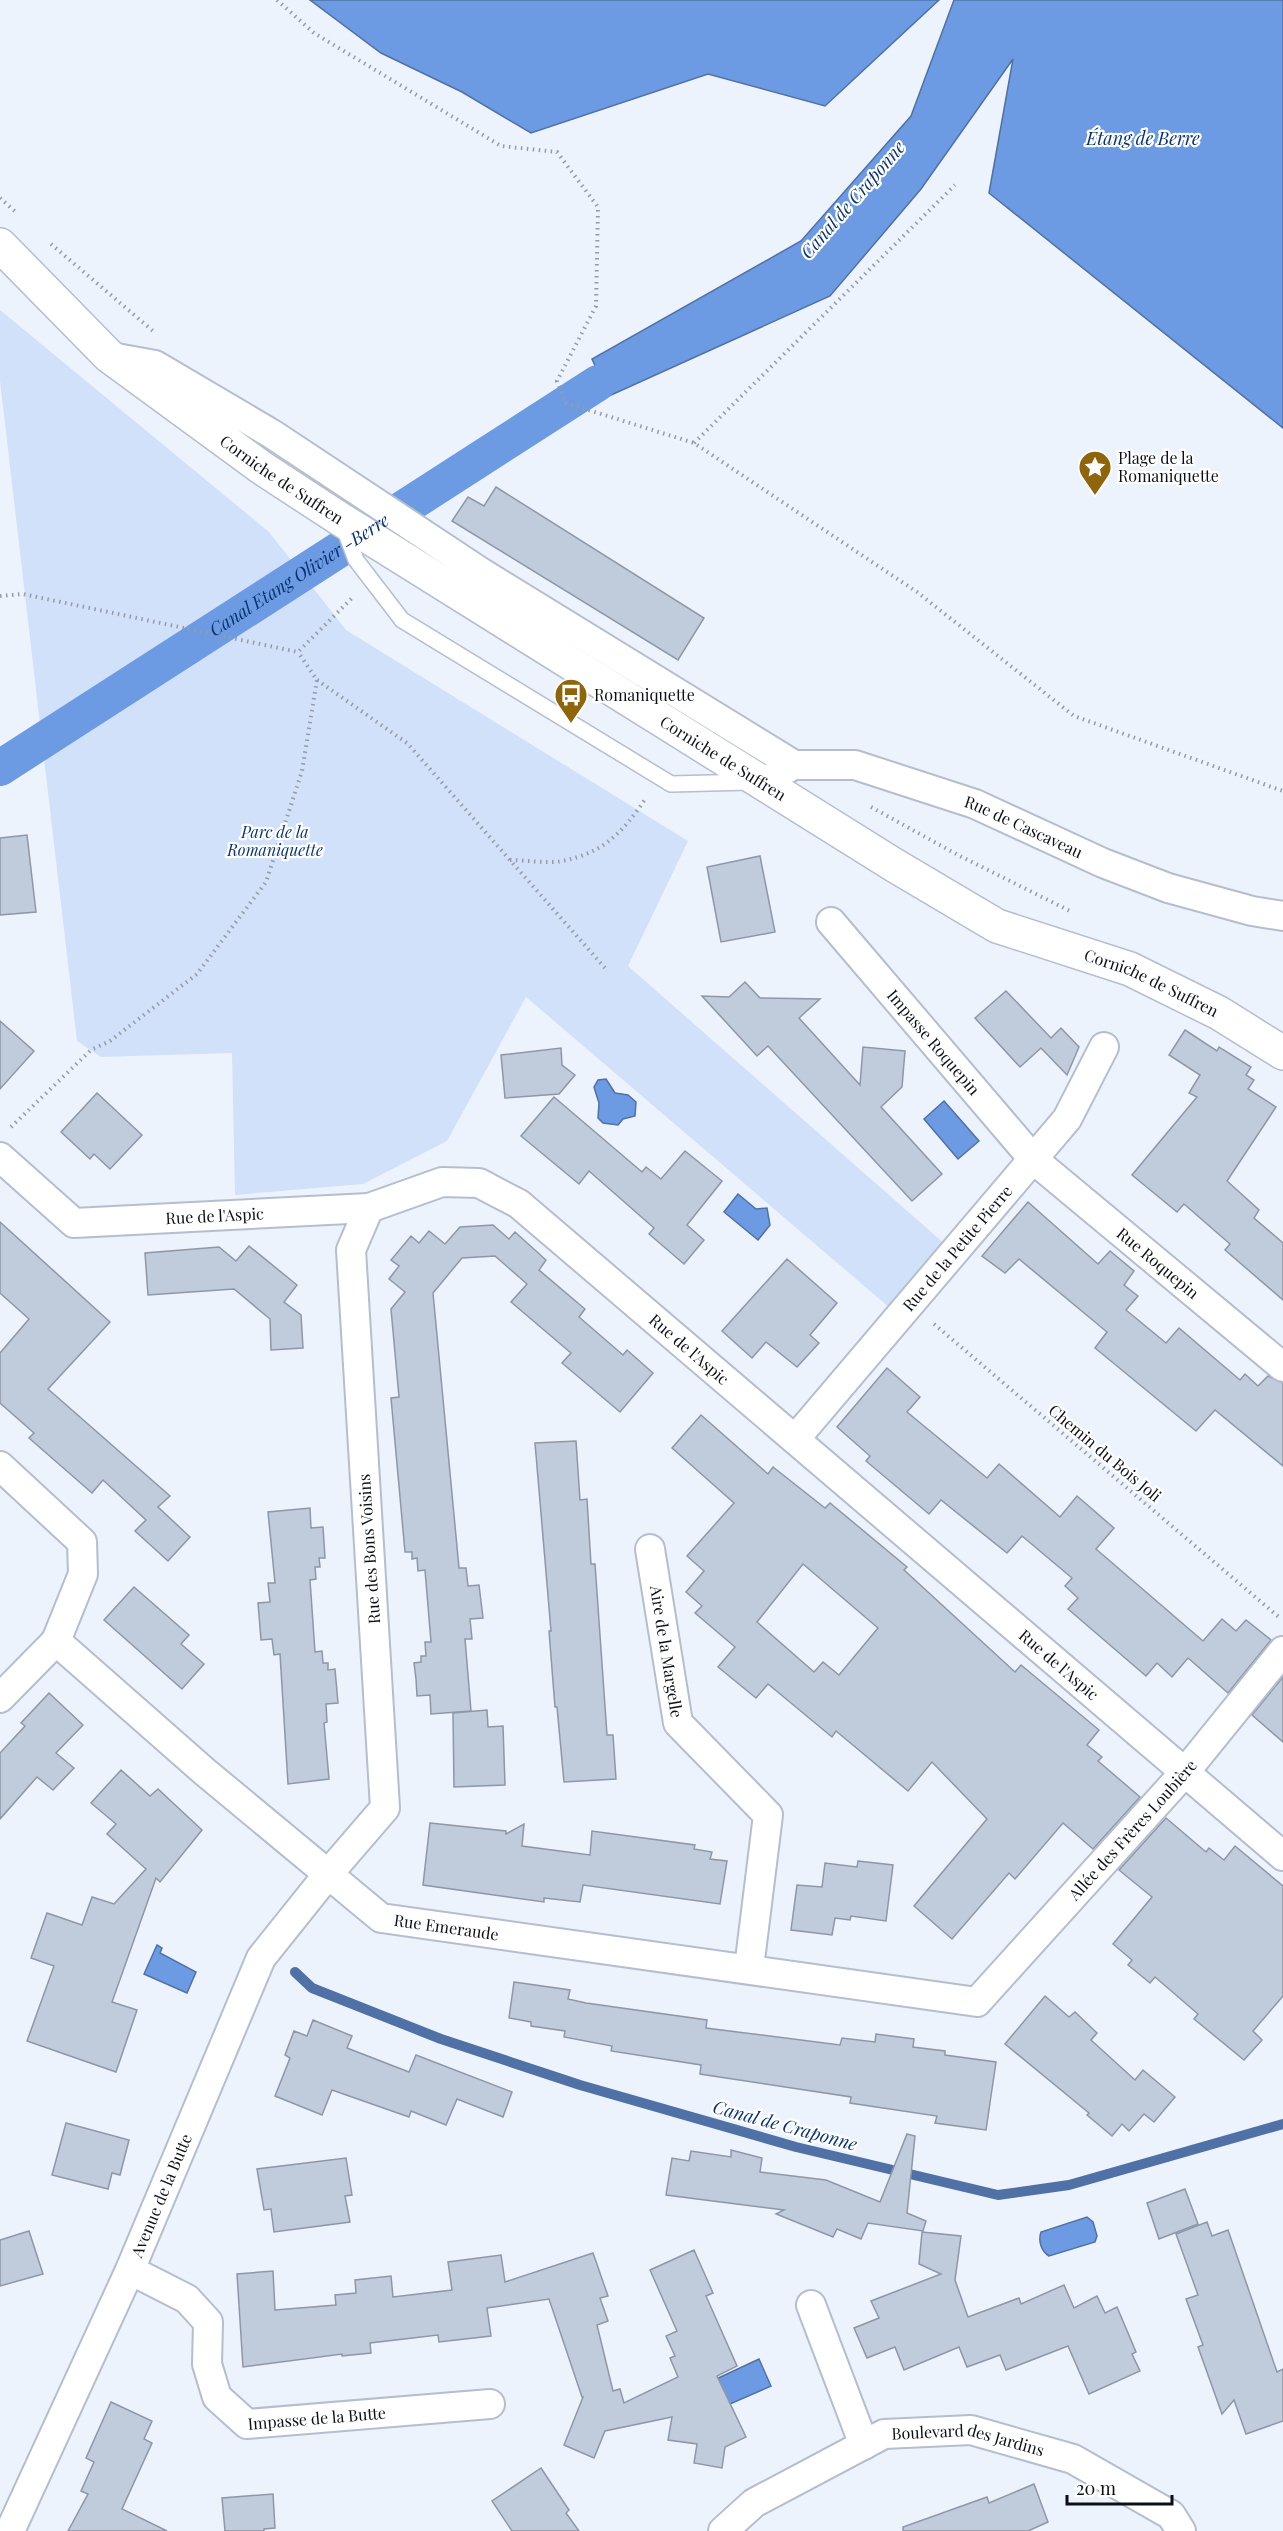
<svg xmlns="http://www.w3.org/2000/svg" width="1283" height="2531" font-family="'Playfair Display',serif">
  <rect width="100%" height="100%" fill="#edf3fd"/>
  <polygon fill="#d1e1fa" points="0,310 269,532 346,630 688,841 628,966 946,1245 890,1308 526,997 447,1141 363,1184 235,1195 232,1053 101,1057 77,1041 0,381"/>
  <g fill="#6d9be3" stroke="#5071a5" stroke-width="1.5">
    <polygon points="310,0 939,0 825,106 708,74 531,133 462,92 381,53"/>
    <polygon points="954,0 1283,0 1283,428 989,193 1013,59 921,189 830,296 609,396 592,359 801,241 911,116"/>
    <polygon points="606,1079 615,1093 628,1095 636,1102 635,1116 623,1119 618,1125 603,1123 598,1118 599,1103 594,1087 598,1080"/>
    <polygon points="944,1101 979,1141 958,1159 924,1119"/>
    <polygon points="738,1194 756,1209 767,1208 770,1225 758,1240 724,1212"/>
    <polygon points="157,1945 162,1948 160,1953 196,1972 187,1993 144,1974"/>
    <path d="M 1087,2217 L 1093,2222 L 1097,2236 L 1095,2242 L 1049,2256 C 1041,2251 1038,2241 1041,2232 Z"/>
    <polygon points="759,2359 771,2386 714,2411 712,2381"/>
  </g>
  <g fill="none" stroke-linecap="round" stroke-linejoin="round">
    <polyline stroke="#5071a5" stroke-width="10" points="295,1972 312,1988 441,2039 580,2085 796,2147 998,2195 1069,2185 1283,2124"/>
    <path stroke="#6d9be3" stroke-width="36" id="s1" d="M 0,768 L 598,383"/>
  </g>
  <g fill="#c0cbdb" stroke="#8e97a7" stroke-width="1.5" fill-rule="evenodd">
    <polygon points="496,487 704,618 678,660 452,521 468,497 484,506"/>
    <polygon points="27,835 36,912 0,915 0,838"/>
    <polygon points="760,856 775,932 721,942 707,867"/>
    <polygon points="745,982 760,998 820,999 799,1018 860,1085 863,1047 905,1051 902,1087 881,1107 942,1174 912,1201 768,1046 757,1056 702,996 729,997"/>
    <polygon points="1006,991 1051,1038 1061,1028 1079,1047 1067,1075 1041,1048 1020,1067 975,1018"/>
    <polygon points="0,1021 34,1051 0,1089"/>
    <polygon points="1185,1030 1217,1051 1219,1047 1251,1067 1246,1075 1254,1080 1248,1089 1276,1107 1227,1181 1259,1210 1254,1218 1283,1243 1283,1300 1225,1250 1230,1244 1184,1204 1177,1212 1132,1175 1197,1097 1189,1093 1200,1075 1169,1055"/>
    <polygon points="561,1048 562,1065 575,1075 559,1094 505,1098 501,1055"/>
    <polygon points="97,1093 142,1135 110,1169 94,1154 90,1159 61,1132"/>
    <polygon points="554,1097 642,1172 646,1167 661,1179 685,1151 722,1181 687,1225 704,1240 684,1264 649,1234 654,1228 589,1171 579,1184 521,1136"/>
    <polygon points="1028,1202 1098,1264 1110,1251 1134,1271 1124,1285 1138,1296 1126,1310 1166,1343 1179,1328 1240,1380 1245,1374 1258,1386 1268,1376 1283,1383 1283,1466 1215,1410 1196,1431 1095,1348 1107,1332 1019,1259 1005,1273 982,1256"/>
    <polygon points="0,1222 110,1322 48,1389 170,1496 158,1507 190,1537 168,1561 135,1531 146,1520 103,1480 92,1493 29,1438 34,1433 0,1403 0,1353 29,1319 0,1293"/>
    <polygon points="493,1225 509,1239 515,1232 546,1260 539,1270 585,1309 579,1317 623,1355 627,1350 653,1373 620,1412 562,1363 571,1353 511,1302 527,1284 495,1256 462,1258 433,1293 459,1568 466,1568 468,1586 479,1585 483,1618 470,1619 472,1639 465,1639 471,1711 431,1714 430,1695 417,1696 416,1679 414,1663 421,1662 421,1656 426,1656 425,1642 431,1642 425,1570 418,1571 417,1558 412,1559 412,1552 405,1552 391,1398 399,1397 391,1309 405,1292 389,1279 399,1266 391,1260 411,1236 419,1243 429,1231 445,1244 460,1227"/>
    <polygon points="249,1246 297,1285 284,1302 301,1315 303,1348 271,1350 270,1319 234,1289 148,1295 145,1253 219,1247 236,1261"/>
    <polygon points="787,1259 837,1303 810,1335 819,1343 797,1367 766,1342 752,1358 722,1331"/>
    <polygon points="887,1368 920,1397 907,1412 987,1478 999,1464 1060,1517 1077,1496 1114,1528 1096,1549 1203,1641 1222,1619 1236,1631 1246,1620 1271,1640 1228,1693 1188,1658 1172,1677 1157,1663 1146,1676 1068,1609 1078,1598 1065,1586 1072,1578 1022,1536 1007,1553 941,1500 929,1514 866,1461 870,1456 837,1427"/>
    <path d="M 701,1415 L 768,1474 L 773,1467 L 825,1508 L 830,1503 L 907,1567 L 904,1570 L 1015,1672 L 1021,1665 L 1099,1730 L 1087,1745 L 1102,1757 L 1098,1761 L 1140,1797 L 1093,1849 L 1063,1823 L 1015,1879 L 1009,1873 L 952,1939 L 914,1906 L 987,1819 L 932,1762 L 908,1791 L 836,1731 L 832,1737 L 768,1684 L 756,1698 L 718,1667 L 735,1647 L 695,1613 L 702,1606 L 686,1592 L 704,1571 L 687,1556 L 734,1503 L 672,1448 ZM 803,1564 L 878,1628 L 839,1675 L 823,1662 L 814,1672 L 757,1622 Z"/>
    <polygon points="576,1441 580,1500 587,1499 591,1564 595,1564 607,1735 613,1735 616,1779 564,1782 557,1707 555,1707 549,1631 551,1631 535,1443"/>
    <polygon points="310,1508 311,1528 323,1527 325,1558 319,1558 320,1567 315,1567 316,1579 310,1580 315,1652 322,1651 323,1663 328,1663 328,1670 335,1669 338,1703 326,1704 327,1722 324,1723 329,1779 288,1784 280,1654 274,1655 272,1639 261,1640 258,1603 270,1602 268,1583 275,1583 268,1512"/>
    <polygon points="134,1587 189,1635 181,1644 204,1664 182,1689 104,1620"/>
    <polygon points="1283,1677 1283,1742 1252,1715"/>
    <polygon points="49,1693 83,1725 56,1753 74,1768 53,1790 37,1777 0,1819 0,1753 25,1726 21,1723"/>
    <polygon points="487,1710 488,1727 503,1726 505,1785 454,1787 453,1713"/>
    <polygon points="121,1770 150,1796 158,1789 202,1830 160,1882 156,1878 112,2002 137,2010 116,2072 27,2041 54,1966 31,1958 47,1913 82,1925 92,1897 114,1904 146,1869 107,1834 116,1824 91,1803"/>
    <polygon points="1166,1818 1206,1852 1209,1848 1224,1860 1235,1846 1283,1886 1283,1996 1253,2031 1262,2040 1244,2060 1194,2019 1198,2014 1155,1977 1150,1983 1128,1965 1132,1960 1113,1944 1152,1897 1119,1870"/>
    <polygon points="430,1823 506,1831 506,1834 524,1824 522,1846 590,1855 592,1831 695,1845 694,1849 712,1852 710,1859 727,1861 720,1904 583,1885 580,1902 544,1898 544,1902 423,1885"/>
    <polygon points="858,1861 893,1865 886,1921 851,1916 850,1920 835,1918 832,1935 791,1930 797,1885 822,1887 825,1863 857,1867"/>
    <polygon points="514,1982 570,1990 568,1999 586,2003 707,2020 706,2028 840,2045 842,2038 875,2042 876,2034 914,2039 913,2047 945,2051 945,2055 996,2062 986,2130 935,2123 937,2116 850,2103 851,2097 700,2074 701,2065 611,2051 612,2046 564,2037 565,2031 531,2026 531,2022 509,2018"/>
    <polygon points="1045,1996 1069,2017 1075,2012 1097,2033 1091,2040 1135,2080 1143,2070 1175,2097 1154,2122 1144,2114 1129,2131 1122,2124 1112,2136 1087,2115 1089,2113 1005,2044"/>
    <polygon points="313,2020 352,2036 347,2048 409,2072 416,2055 512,2092 503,2117 457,2099 446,2125 411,2111 409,2117 332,2090 322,2115 275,2096 290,2058 285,2055 294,2031 307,2036"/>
    <polygon points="66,2123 129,2140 120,2175 112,2173 108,2189 52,2175"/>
    <polygon points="907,2134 915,2136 907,2213 926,2221 923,2231 868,2223 861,2239 837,2229 833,2237 776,2214 784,2210 666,2195 672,2158 689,2161 691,2151 731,2157 731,2150 762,2158 760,2172 826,2180 880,2202"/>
    <polygon points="346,2158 352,2195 345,2196 350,2222 274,2232 271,2209 264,2210 257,2169"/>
    <polygon points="1185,2189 1198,2224 1159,2239 1147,2203"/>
    <polygon points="1207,2222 1212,2236 1228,2230 1277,2372 1283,2369 1283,2421 1246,2434 1234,2400 1222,2414 1198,2347 1203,2345 1186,2299 1198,2295 1176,2234"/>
    <polygon points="29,2231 43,2274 0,2286 0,2240"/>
    <polygon points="922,2232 961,2236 955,2280 968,2317 1019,2298 1021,2304 1064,2285 1074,2308 1097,2296 1105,2313 1117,2307 1136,2352 1132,2354 1140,2371 1089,2394 1068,2346 1006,2370 1000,2355 967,2367 959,2347 904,2370 895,2347 867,2358 854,2328 879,2318 871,2301 941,2274 919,2264"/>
    <polygon points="694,2250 713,2293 706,2296 737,2366 717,2376 746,2437 725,2447 722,2468 694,2463 697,2444 668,2440 672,2417 605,2431 594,2458 564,2445 583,2397 582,2397 549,2299 487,2308 491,2336 439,2342 438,2335 370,2343 371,2353 342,2356 342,2354 243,2367 237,2274 273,2271 275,2310 336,2305 335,2295 356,2293 355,2280 391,2276 393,2297 452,2290 448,2262 501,2255 505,2282 593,2253 608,2296 600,2298 608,2321 597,2325 613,2391 620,2389 624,2403 678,2377 670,2358 675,2356 666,2336 677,2331 650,2270"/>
    <polygon points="111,2402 152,2421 144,2439 152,2443 122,2509 167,2531 68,2531 88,2494 81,2491 94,2462 86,2458"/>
    <polygon points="541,2468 569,2510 566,2513 579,2531 512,2531 492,2501"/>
    <polygon points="1034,2484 1048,2522 1028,2531 903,2531 903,2527 987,2497 989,2503"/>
    <polygon points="273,2494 275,2528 264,2529 264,2531 225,2531 222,2498"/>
  </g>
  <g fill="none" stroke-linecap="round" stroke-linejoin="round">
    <defs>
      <polyline id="lane" points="344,528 356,560 402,620 671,784 750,782"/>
      <g id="street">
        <polyline points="111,357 155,365 272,434 482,573 794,765"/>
        <path id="s2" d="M 777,774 L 794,765 L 855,765 L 975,804 L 1103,863 L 1168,888 L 1252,911 L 1283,916"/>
        <path id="s3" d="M 831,922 L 1034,1160 L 1283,1367"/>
        <path id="s4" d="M 0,1157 L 74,1223 L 369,1208 L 442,1182 L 479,1183 L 519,1204 L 1283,1856"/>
        <path id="s5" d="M 796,1438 L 1067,1119 L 1104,1047"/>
        <polyline points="0,1466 82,1542 83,1574 56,1641"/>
        <path id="s6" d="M 650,1549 L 678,1723 L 768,1815 L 749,1968"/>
        <path id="s7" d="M 0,1698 L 56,1641 L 205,1772 L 381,1918 L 977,2002 L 1185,1772 L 1283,1651"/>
        <path id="s8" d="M 130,2270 L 187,2299 L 208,2322 L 207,2364 L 217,2397 L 247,2424 L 490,2404"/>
        <polyline points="811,2305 864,2445"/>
        <path id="s9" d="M 10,2531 L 130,2270 L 261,1958 L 329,1873 L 385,1808 L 351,1250 L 369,1208"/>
        <path id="s10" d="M 723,2531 L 754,2503 L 884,2434 L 971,2430 L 1073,2459 L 1171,2515 L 1181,2531"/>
      </g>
      <g id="secondary">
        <path id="s11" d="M 0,245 L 109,356 L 262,468 L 340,519 L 894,865 L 997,926 L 1130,969 L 1219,1013 L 1283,1053"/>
      </g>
    </defs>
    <use href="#lane" stroke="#b4bece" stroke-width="18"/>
    <use href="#street" stroke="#b4bece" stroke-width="32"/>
    <use href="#secondary" stroke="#b4bece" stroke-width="36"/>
    <g stroke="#969ca4" stroke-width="4" stroke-dasharray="1.5 4.5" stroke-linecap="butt">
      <polyline points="277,0 314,33 501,146 557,152 598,207 596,306 557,381 566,403 694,443 917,592 1074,716 1283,791"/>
      <polyline points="0,198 17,213"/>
      <polyline points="51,244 153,331"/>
      <polyline points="694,443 955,185"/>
      <polyline points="0,596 23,594 298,652 354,596"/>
      <polyline points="317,680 407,743 605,968"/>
      <polyline points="871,807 958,855 1072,912"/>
      <path d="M 510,860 C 527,860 547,864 562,861 C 604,853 623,832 646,798"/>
      <polyline points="11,1127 91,1050 110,1041 197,974 266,882 302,771 317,680 298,652"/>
      <polyline points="934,1324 1280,1618"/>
    </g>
    <use href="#lane" stroke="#fff" stroke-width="15"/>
    <use href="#street" stroke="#fff" stroke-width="28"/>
    <use href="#secondary" stroke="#fff" stroke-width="33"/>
  </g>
  <defs>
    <symbol id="sight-pin" viewBox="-11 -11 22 30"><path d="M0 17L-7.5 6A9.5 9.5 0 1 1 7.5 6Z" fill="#8f650b" stroke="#fff"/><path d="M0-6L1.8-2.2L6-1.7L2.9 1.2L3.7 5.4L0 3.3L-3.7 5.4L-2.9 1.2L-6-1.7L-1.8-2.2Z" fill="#fff"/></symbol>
    <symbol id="bus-pin" viewBox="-11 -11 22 30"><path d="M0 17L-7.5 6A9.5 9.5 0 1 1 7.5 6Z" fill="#8f650b" stroke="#fff"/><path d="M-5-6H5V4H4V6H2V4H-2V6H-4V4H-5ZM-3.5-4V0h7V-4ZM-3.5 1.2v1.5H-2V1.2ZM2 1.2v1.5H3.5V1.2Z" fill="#fff"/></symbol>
  </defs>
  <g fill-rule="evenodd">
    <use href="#sight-pin" x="1076" y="448" width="38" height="52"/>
    <use href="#bus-pin" x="552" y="676" width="38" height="52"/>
  </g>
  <g text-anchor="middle" stroke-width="4.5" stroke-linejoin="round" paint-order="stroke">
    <g font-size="16" fill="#0c1015" stroke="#fff" text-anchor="start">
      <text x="1118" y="464">Plage de la<tspan x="1118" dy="18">Romaniquette</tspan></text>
      <text x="594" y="701">Romaniquette</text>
    </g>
    <g font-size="16" fill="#0c1015" stroke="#fff">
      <text dy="6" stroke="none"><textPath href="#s11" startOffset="368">Corniche de Suffren</textPath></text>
      <text dy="6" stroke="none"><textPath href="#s11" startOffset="890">Corniche de Suffren</textPath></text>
      <text dy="6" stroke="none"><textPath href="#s2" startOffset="260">Rue de Cascaveau</textPath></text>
      <text dy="6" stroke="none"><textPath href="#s11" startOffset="1376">Corniche de Suffren</textPath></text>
      <text dy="6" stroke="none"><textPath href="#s3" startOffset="158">Impasse Roquepin</textPath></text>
      <text dy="6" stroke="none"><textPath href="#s4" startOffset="240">Rue de l'Aspic</textPath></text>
      <text dy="6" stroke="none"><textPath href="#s5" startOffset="249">Rue de la Petite Pierre</textPath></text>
      <text dy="6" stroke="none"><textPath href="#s3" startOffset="474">Rue Roquepin</textPath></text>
      <text dy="6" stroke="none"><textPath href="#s4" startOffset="778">Rue de l'Aspic</textPath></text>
      <text transform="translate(1105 1453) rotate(40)" y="6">Chemin du Bois Joli</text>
      <text transform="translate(369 1549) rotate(-94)" y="6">Rue des Bons Voisins</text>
      <text dy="6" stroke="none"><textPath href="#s6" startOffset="104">Aire de la Margelle</textPath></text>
      <text dy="6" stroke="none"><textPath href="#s4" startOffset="1264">Rue de l'Aspic</textPath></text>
      <text dy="6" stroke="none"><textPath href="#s7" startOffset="1341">Allée des Frères Loubière</textPath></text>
      <text dy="6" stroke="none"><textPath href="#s7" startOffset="573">Rue Emeraude</textPath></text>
      <text dy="6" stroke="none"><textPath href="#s9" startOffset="368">Avenue de la Butte</textPath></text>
      <text dy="6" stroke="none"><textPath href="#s8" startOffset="282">Impasse de la Butte</textPath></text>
      <text dy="6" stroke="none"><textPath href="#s10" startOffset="274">Boulevard des Jardins</textPath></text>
    </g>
    <g font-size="16" font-style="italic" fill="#0a3575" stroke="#fff">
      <text x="275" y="838">Parc de la<tspan x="275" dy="18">Romaniquette</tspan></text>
    </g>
    <g font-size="18" font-style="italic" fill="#083373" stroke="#fff">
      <text x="1143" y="145">Étang de Berre</text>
      <text transform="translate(853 200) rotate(-49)" y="6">Canal de Craponne</text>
      <text dy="6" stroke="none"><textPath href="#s1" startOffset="356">Canal Etang Olivier -Berre</textPath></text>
      <text transform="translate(785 2126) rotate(15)" y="6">Canal de Craponne</text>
    </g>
  </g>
  <path d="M1067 2495v9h105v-9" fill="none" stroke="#0c1015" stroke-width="3"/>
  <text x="1076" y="2495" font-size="18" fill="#0c1015" stroke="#ffffff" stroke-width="4.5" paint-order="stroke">20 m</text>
</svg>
